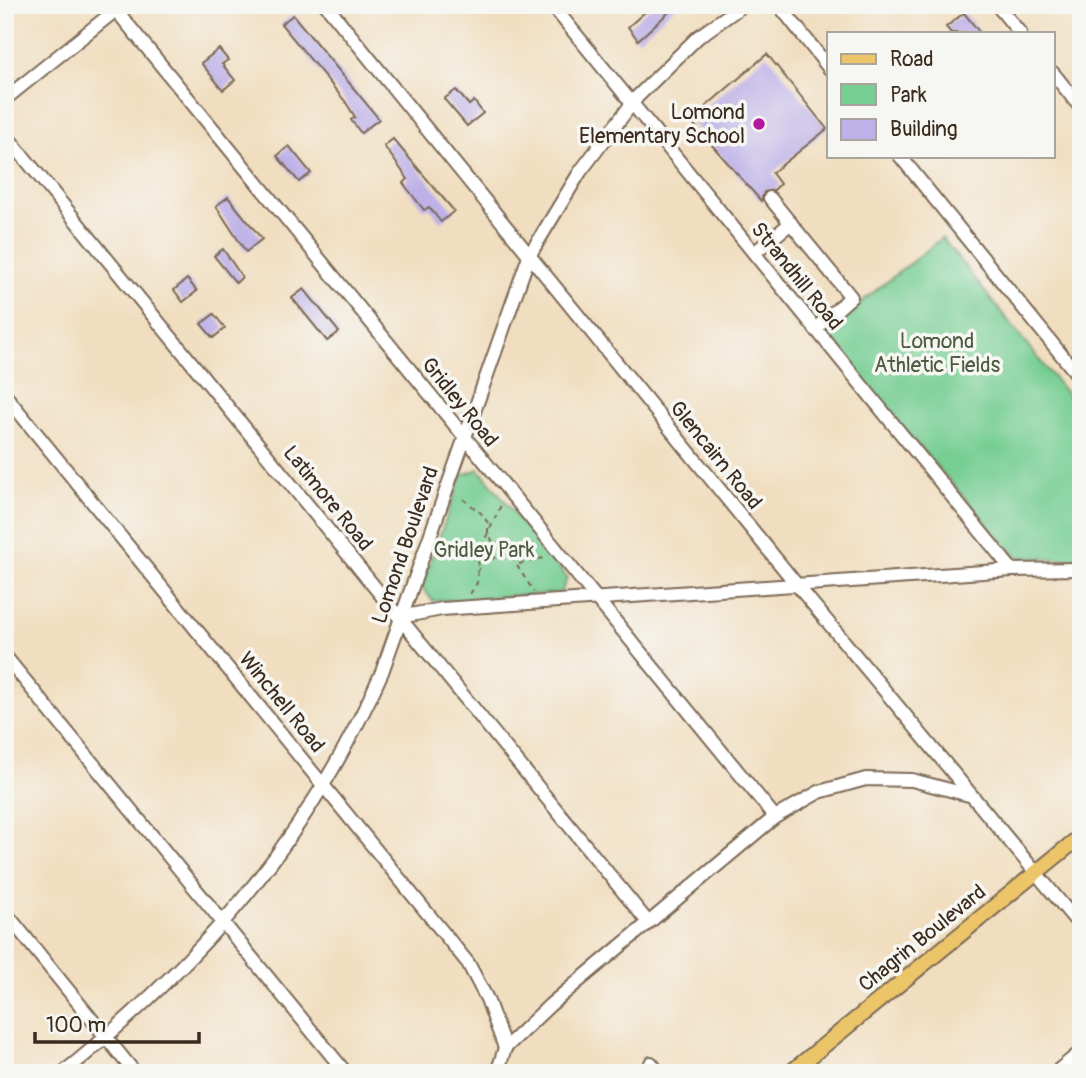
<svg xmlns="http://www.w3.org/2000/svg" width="1086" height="1078" font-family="Pangolin,sans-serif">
  <rect width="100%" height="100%" fill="#f6f6f2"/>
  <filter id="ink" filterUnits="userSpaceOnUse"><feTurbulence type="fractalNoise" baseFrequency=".0143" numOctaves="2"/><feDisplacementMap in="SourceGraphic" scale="14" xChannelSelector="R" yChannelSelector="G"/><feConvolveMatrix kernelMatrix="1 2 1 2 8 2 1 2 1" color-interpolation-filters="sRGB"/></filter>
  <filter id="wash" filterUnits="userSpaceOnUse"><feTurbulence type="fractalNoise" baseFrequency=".00686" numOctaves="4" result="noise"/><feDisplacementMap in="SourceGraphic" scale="28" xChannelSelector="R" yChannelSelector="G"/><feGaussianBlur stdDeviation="1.57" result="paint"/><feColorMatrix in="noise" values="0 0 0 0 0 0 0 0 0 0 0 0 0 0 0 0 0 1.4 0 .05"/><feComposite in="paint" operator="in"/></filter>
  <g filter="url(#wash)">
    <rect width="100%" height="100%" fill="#f1dec0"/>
    <g fill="#76ce93" stroke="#587c58" stroke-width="2">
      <polygon points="942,238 1081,412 1081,560 1017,557 820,335"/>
      <polygon points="479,469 567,578 561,593 433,601 421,587 462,475"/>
    </g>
    <g id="blocks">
      <g fill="#bdb1e7">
        <polygon points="653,5 677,5 638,40 628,27"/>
        <polygon points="964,13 973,24 980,33 951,33 946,27"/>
        <polygon points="293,15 379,119 361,133 351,120 355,117 345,101 281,24"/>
        <polygon points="219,49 228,60 222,64 235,80 223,90 201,63"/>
        <polygon points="767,54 827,129 772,173 780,184 774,190 764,192 761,201 690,120"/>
        <polygon points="456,90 469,105 474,101 483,113 467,126 444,99"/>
        <polygon points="393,139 454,211 441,222 429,207 424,210 403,183 408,179 384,146"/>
        <polygon points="289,146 311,173 299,182 277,156"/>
        <polygon points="228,197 262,239 246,252 216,206"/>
        <polygon points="223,249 242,277 236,283 214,256"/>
        <polygon points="187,279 197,291 183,302 174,290"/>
        <polygon points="304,289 339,332 327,341 292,298"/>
        <polygon points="214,314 225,328 213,338 201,324"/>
      </g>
    </g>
  </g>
  <g filter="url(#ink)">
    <use href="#blocks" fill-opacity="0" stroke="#7b6957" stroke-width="2"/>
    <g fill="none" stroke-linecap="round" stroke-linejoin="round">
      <defs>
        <g id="minor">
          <polyline points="326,5 797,585 1081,927"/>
          <polyline points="552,5 1012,570"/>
          <polyline points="779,5 829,68"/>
          <polyline points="997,5 1020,33"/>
          <polyline points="116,10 775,817"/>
          <polyline points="1053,73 1081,108"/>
          <polyline points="5,99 122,5"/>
          <polyline points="5,134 647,921"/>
          <polyline points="900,156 1081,379"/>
          <polyline points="770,198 851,297 815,329"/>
          <polyline points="754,253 791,223"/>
          <polyline points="5,395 468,963 487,999 505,1048"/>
          <polyline points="400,617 442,609 1012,570 1081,569"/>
          <polyline points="5,656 346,1073"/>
          <polyline points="5,912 135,1073"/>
          <polyline points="651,1063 659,1073"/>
          <path d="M 63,1073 C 207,956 306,842 382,672 L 529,256 L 580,172 L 637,97 L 698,37 L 743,5"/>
          <polyline points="497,1073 505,1048 550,1005 775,817 819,792 866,779 912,780 969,795"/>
          <polyline points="1055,1073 1081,1052"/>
        </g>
        <polyline id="major" points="790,1073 1081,836"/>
      </defs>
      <use href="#minor" stroke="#7b6957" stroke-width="16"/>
      <use href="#major" stroke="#7b6957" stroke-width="18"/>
      <g stroke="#7b6957" stroke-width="2" stroke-dasharray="5 5" stroke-linecap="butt">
        <polyline points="463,499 481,513 488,523 488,532 495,547 512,558 534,592"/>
        <polyline points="519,564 547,557"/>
        <polyline points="477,572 484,562 503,554"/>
        <polyline points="470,594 477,583 479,552 502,503"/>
      </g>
      <use href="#minor" stroke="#fff" stroke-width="12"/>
      <use href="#major" stroke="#edc569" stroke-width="14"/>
    </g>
  </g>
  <circle fill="#b5179e" stroke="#f6f6f2" stroke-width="2.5" cx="759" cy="124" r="7"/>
  <g text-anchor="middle" stroke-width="7" stroke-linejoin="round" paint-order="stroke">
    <g font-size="21" fill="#3b2a1e" stroke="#f6f6f2" text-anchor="end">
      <text x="745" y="119">Lomond<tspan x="745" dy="24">Elementary School</tspan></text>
    </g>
    <g font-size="21" fill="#3b2a1e" stroke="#f6f6f2">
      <text transform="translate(797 276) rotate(51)" y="7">Strandhill Road</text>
      <text transform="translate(460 402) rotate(51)" y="7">Gridley Road</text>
      <text transform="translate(716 455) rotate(51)" y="7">Glencairn Road</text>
      <text transform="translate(328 498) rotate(51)" y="7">Latimore Road</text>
      <text transform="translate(405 545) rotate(-71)" y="7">Lomond Boulevard</text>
      <text transform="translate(282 702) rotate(51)" y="7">Winchell Road</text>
      <text transform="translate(922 938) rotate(-39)" y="7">Chagrin Boulevard</text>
    </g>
    <g font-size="21" fill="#4d5b41" stroke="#f6f6f2">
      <text x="937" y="348">Lomond<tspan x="937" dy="24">Athletic Fields</tspan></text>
      <text x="484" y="557">Gridley Park</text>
    </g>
  </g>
  <rect width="1086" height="1078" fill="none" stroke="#f6f6f2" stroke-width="28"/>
  <rect x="827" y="32" width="228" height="126" fill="#f6f6f2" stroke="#aba49d" stroke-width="2"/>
  <rect x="841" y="54" width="35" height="10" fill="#edc569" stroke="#aba49d" stroke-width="2"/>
  <text x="890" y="66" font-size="21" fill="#3b2a1e">Road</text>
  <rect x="841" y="84" width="35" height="21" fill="#76ce93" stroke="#aba49d" stroke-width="2"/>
  <text x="890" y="102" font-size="21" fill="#3b2a1e">Park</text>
  <rect x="841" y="119" width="35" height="21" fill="#bdb1e7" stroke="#aba49d" stroke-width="2"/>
  <text x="890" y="136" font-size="21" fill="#3b2a1e">Building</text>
  <path d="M35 1032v10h164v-10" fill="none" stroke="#3b2a1e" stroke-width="3.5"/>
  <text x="46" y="1032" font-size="21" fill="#3b2a1e" stroke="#f6f6f2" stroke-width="5" paint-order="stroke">100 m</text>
</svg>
